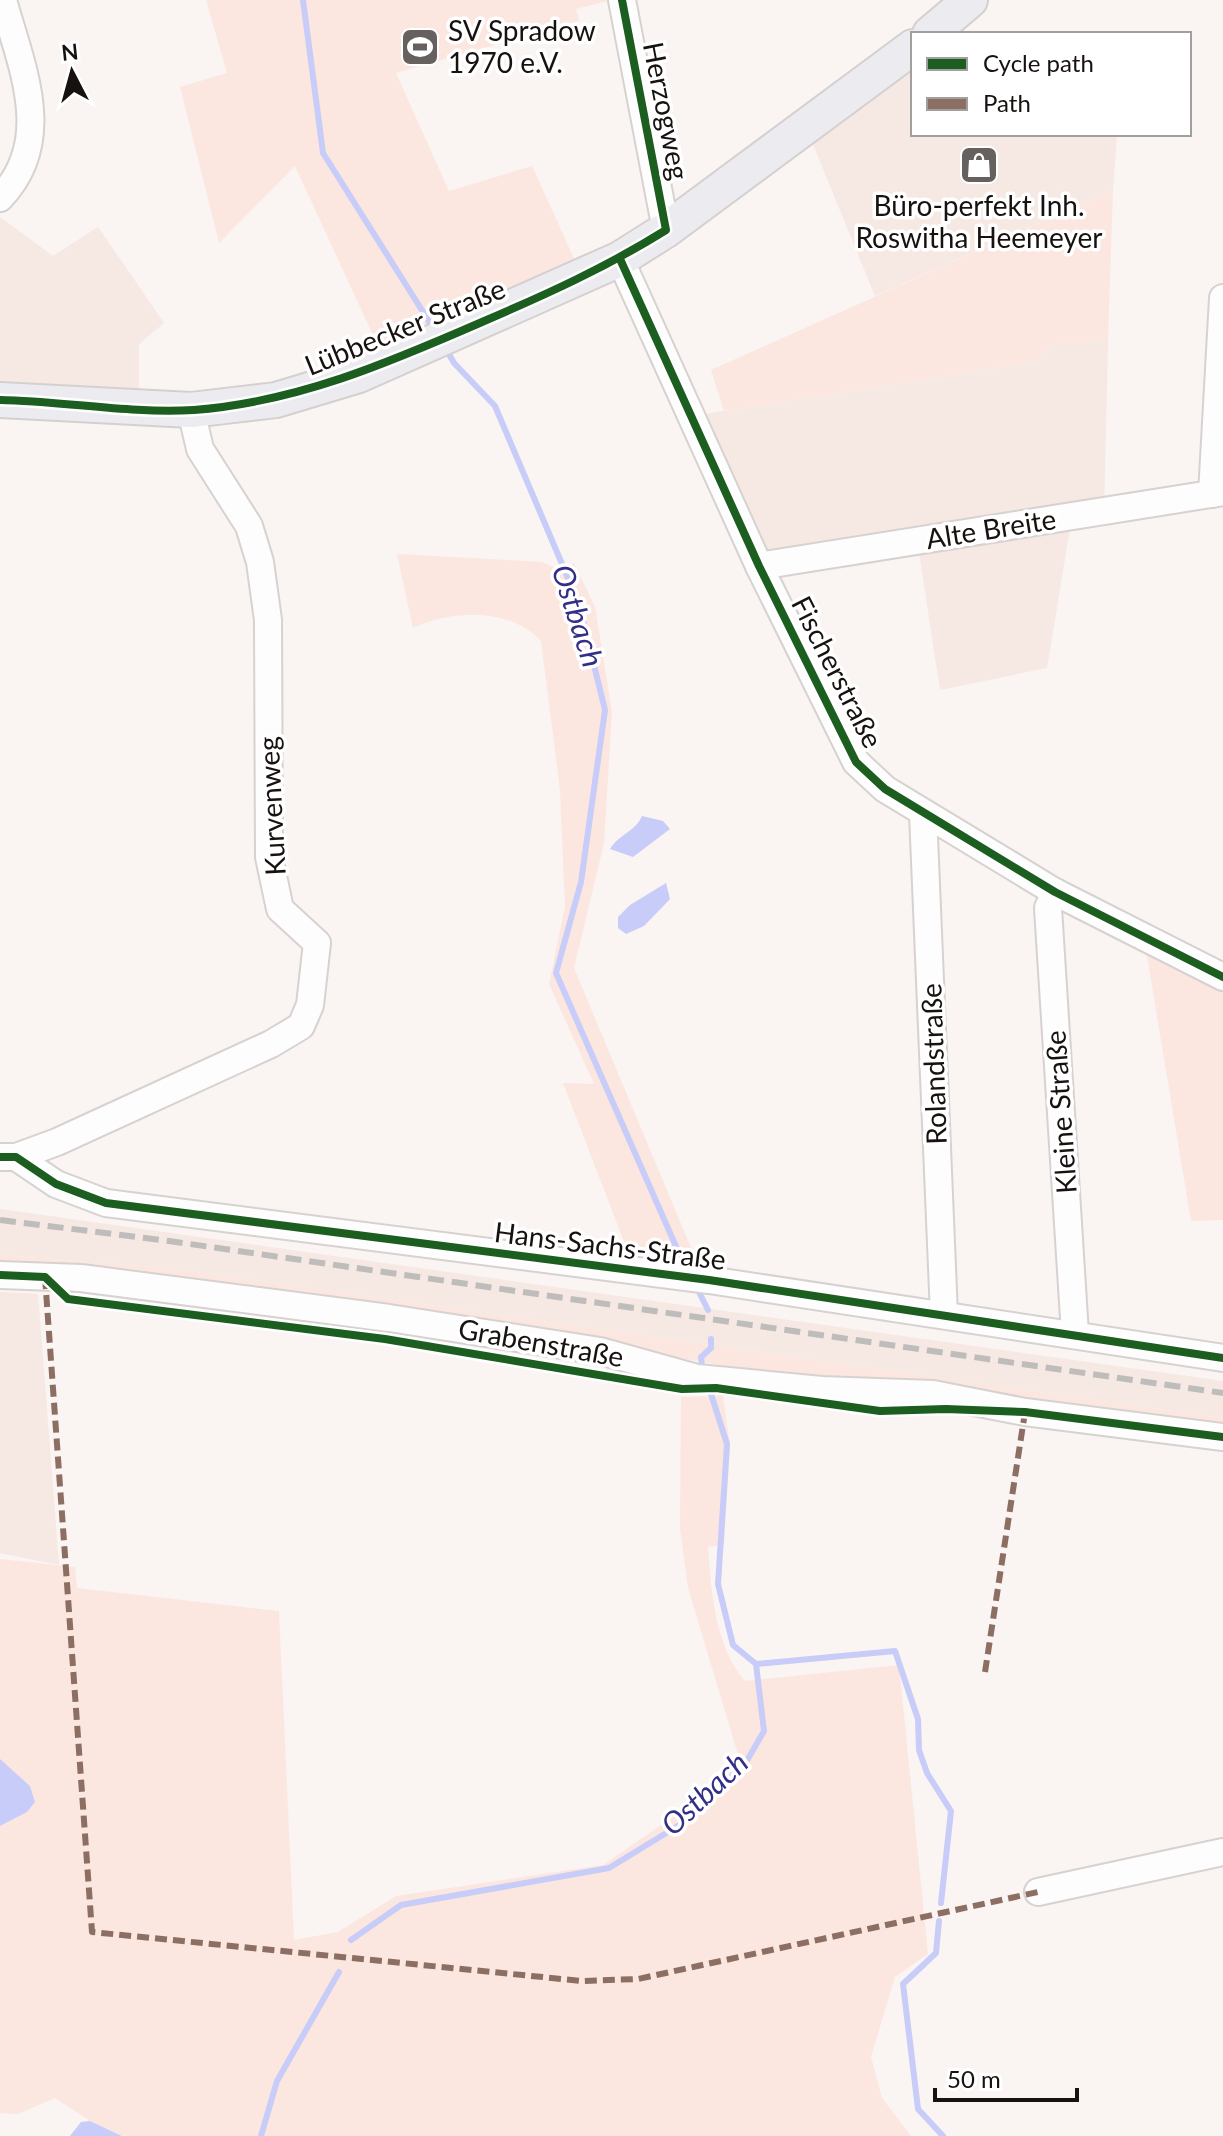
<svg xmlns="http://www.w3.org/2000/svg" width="1223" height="2136" font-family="Lato,sans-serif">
  <rect width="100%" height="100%" fill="#faf4f2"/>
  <g fill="#f6e8e2">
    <polygon points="913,66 913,134 1117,134 1113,190 875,296 812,142"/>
    <polygon points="0,217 53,256 98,227 164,323 139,344 139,389 0,384"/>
    <polygon points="1108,340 1104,514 1071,522 1047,668 940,690 916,532 767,552 759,547 705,414 1038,361 1048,345"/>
    <polygon points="0,1209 1223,1381 1223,1418 169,1268 0,1255"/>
    <polygon points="0,1292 38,1294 59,1565 0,1553"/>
  </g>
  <g fill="#fbe7e0">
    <polygon points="206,0 611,0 576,9 579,21 396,73 449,191 532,166 577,265 378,346 295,166 219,243 180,87 227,73"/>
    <polygon points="1113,190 1108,340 1048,345 1038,361 724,411 711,370"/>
    <path d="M 397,554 L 542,562 L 560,570 L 574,563 L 595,607 L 612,712 L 604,843 L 574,968 L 702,1274 L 633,1265 L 563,1083 L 594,1084 L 549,984 L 565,907 L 560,790 L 541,641 C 511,608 452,609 413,628 Z"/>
    <polygon points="1146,950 1223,991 1223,1220 1191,1221"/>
    <polygon points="0,1255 169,1268 1223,1418 1223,1431 720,1365 530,1331 0,1266"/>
    <path d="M 723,1396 L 730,1445 L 724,1545 L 708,1547 C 711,1592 715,1646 745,1681 L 899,1665 L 928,1954 L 895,1977 L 871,2057 L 882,2098 L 911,2136 L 123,2136 L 90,2121 L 55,2098 L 18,2114 L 0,2113 L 0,1826 L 27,1812 L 30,1786 L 0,1759 L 0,1559 L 75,1567 L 77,1588 L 279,1611 L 294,1940 L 338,1932 L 396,1896 L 603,1865 L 683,1810 L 740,1761 L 688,1588 L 680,1528 L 681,1397 Z"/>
  </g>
  <g fill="#c8ccf8">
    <path d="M 642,816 L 663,821 L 670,829 L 633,857 L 610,849 C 619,834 635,832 642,816 Z"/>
    <polygon points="666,883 670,899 644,926 626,934 618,928 618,917 630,905"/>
    <polygon points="0,1759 30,1786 35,1802 27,1812 0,1826"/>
    <polygon points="90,2121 122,2136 70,2136 81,2122"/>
  </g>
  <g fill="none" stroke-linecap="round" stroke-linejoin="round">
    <g stroke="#c8ccf8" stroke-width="6">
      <polyline points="303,0 323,153 435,331"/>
      <polyline points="445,347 454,363 495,406 579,604 605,710 581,882 556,973 685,1267"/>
      <polyline points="698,1290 708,1310"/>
      <polyline points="702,1366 701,1357 711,1348 711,1339"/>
      <polyline points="756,1664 895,1651 918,1719 919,1750 927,1773 951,1811 941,1903"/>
      <polyline points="939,1921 936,1953 903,1984 918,2109 943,2136"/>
      <polyline points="351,1940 401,1905 609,1868 681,1824 745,1764 764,1731 756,1664 733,1645 718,1584 727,1444 711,1394"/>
      <polyline points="261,2136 277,2081 339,1972"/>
    </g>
    <defs>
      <g id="minor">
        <polyline points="622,0 666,230"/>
        <path d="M 0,198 C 56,140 21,66 3,0"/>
        <polyline points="620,259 759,566 856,762 885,789 1055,892 1223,977"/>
        <polyline points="1212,494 1223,298"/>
        <polyline points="759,566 1223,492"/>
        <polyline points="923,813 944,1315"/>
        <polyline points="1055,892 1048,908 1075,1334"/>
        <polyline points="0,1157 16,1157 56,1184 106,1203 709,1280 1223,1358"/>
        <polyline points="16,1157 57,1142 271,1044 301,1026 310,1005 317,943 280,909 269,857 268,620 260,562 249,526 200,449 191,410"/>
        <polyline points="0,1275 81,1278 389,1318 600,1351 697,1378 822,1390 933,1394 1025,1412 1223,1437"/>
        <polyline points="1038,1892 1223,1852"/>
      </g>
      <g id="major">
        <polyline points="930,34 970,0"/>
        <polyline points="0,400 191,410 276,400 359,375 620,259 666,230 913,47"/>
      </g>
    </defs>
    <use href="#minor" stroke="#d7d2d0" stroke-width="30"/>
    <use href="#major" stroke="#d4d0cf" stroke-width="38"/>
    <use href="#minor" stroke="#fefdfd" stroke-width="26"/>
    <use href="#major" stroke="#ececf0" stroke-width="34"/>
    <polyline stroke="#bebdbc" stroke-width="6" stroke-dasharray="16 8" stroke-linecap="butt" points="0,1220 169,1241 1223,1393"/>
    <g stroke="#8d6e63" stroke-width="6" stroke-dasharray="12 6" stroke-linecap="butt">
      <polyline points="45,1277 92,1932 582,1981 638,1979 1038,1892"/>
      <polyline points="985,1672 1025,1412"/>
    </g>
    <defs>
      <g id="cycleway">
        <polyline points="620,259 759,566 856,762 885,789 1055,892 1223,977"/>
        <path d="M 0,400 C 64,401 130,414 194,410 C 297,402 388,363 482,322 C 545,295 607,267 666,230 L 622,0"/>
        <polyline points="0,1157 16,1157 56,1184 106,1203 709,1280 1223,1358"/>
        <polyline points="0,1275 45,1277 68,1299 385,1339 682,1389 716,1388 880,1411 946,1409 1025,1412 1223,1437"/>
      </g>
    </defs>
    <use href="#cycleway" stroke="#fff" stroke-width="13"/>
    <use href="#cycleway" stroke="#1b5e20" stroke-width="8"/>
  </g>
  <defs>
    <symbol id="stadium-square" viewBox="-11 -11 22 22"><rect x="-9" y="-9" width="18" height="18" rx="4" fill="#66615f" stroke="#fff"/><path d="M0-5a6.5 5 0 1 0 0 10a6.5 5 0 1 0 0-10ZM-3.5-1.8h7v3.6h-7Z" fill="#fff"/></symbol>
    <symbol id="shop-square" viewBox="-11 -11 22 22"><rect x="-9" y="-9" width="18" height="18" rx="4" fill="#66615f" stroke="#fff"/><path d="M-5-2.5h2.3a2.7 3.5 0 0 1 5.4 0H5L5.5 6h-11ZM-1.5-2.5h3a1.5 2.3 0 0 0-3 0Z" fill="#fff"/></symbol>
  </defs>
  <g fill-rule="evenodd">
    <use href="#stadium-square" x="398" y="25" width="44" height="44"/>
    <use href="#shop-square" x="957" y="143" width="44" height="44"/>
  </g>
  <g text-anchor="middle" stroke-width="7" stroke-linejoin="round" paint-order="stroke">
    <g font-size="28" fill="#171210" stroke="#fff" text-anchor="start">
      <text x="448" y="41">SV Spradow<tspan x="448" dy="32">1970 e.V.</tspan></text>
      <text x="979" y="216" text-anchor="middle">Büro-perfekt Inh.<tspan x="979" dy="32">Roswitha Heemeyer</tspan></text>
    </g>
    <g font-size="28" fill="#171210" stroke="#fff">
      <text transform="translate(666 111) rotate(79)" y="10">Herzogweg</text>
      <text transform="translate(405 327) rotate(-22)" y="10">Lübbecker Straße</text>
      <text transform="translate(991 529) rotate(-9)" y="10">Alte Breite</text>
      <text transform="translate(837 672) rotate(63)" y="10">Fischerstraße</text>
      <text transform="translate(272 806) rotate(-93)" y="10">Kurvenweg</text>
      <text transform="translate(934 1064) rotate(-92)" y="10">Rolandstraße</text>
      <text transform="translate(1061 1112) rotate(-94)" y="10">Kleine Straße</text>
      <text transform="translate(610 1246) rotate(7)" y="10">Hans-Sachs-Straße</text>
      <text transform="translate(541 1343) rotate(10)" y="10">Grabenstraße</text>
    </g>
    <g font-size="30" font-style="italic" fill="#332f87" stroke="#fff">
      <text transform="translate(577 616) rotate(72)" y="10">Ostbach</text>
      <text transform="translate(705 1794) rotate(-43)" y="10">Ostbach</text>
    </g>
  </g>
  <rect x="911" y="32" width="280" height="104" fill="#ffffff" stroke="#a2a09f" stroke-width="2"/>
  <rect x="927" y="58" width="40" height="12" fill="#1b5e20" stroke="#a2a09f" stroke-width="2"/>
  <text x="983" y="72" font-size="24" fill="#171210">Cycle path</text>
  <rect x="927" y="98" width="40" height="12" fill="#8d6e63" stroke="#a2a09f" stroke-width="2"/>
  <text x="983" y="112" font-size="24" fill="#171210">Path</text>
  <g transform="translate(72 72) rotate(354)" stroke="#ffffff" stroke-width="6" paint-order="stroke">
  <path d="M0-6L14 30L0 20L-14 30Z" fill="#171210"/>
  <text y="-12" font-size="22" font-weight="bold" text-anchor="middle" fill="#171210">N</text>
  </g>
  <path d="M935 2088v12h142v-12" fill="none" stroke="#171210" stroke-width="4"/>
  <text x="947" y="2088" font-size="24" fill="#171210" stroke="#ffffff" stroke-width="6" paint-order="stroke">50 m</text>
</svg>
